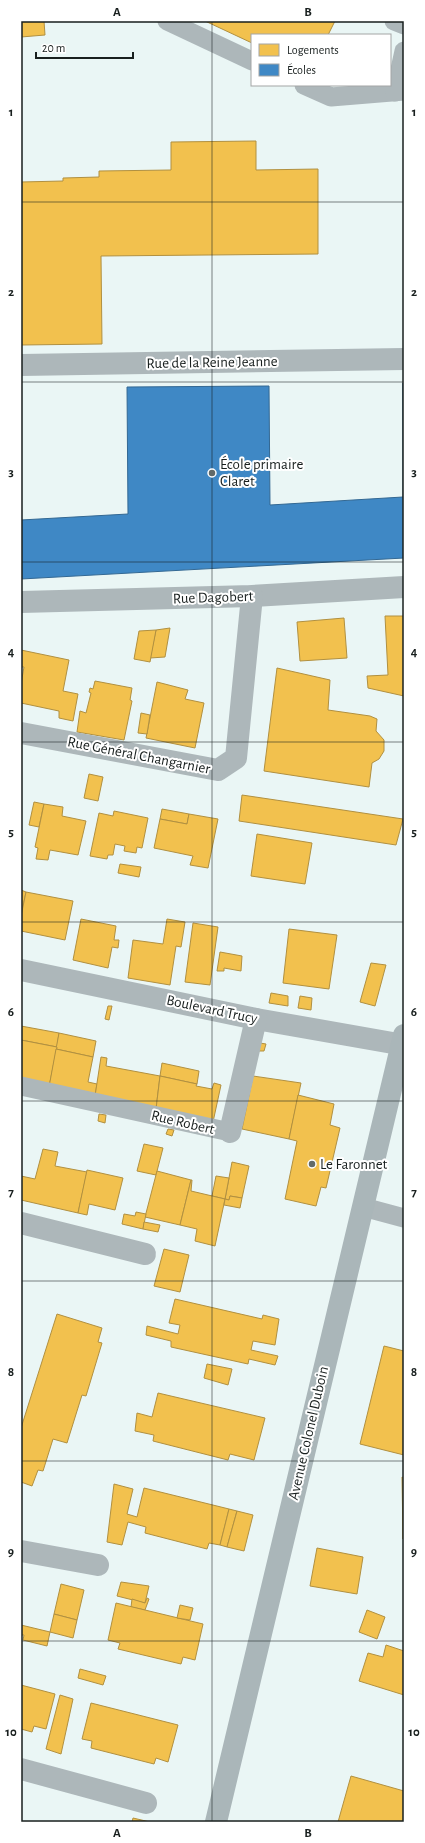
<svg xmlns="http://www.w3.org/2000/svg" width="425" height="1843" font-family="'Alegreya Sans',sans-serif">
  <rect width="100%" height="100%" fill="#eaf6f5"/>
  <g fill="#f2c14e" stroke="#b19040">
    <polygon points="21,21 44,21 45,35 21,37"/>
    <polygon points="205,21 335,21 328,35 252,35 252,43"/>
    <polygon points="256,141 256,170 318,169 318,254 101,256 102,344 21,345 21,182 63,181 63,178 99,177 99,171 171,170 171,142"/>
    <polygon points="385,616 404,616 404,696 368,688 367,676 388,675"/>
    <polygon points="344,618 347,658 300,661 297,622"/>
    <polygon points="170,628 165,657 150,658 156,630"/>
    <polygon points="156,630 150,662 134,659 139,631"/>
    <polygon points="21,650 69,660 63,691 78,694 73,721 59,718 59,711 21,703 21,684 24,667 21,667"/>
    <polygon points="277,668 330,680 328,710 370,716 377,719 376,731 384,740 384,751 379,759 372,763 369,787 264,771"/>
    <polygon points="95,681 132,688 130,700 132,701 124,740 77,732 80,711 86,713 91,693 89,692 90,688 93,689"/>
    <polygon points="157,682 188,690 185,699 204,703 195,748 146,738"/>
    <polygon points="141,713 150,715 147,734 138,733"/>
    <polygon points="89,774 103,777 98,801 84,798"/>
    <polygon points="242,795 403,819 396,845 239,821"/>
    <polygon points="34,802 44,804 39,827 29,825"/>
    <polygon points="44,804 63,807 62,816 86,821 78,855 50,850 48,860 36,859 38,848 35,847"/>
    <polygon points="162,809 189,814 187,824 160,819"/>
    <polygon points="114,811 148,818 142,848 137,847 136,853 124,851 125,846 115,844 113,855 108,855 107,859 90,856 99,813 113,816"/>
    <polygon points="189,814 218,819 208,868 190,865 193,856 154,848 160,819 187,824"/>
    <polygon points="257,834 312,843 305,884 251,876"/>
    <polygon points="120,864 141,867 139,877 118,873"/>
    <polygon points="21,890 26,892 21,916"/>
    <polygon points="26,892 73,901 65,940 21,931 21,916"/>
    <polygon points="81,919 116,926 114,940 119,940 118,948 112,947 108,968 73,960"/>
    <polygon points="167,919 185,922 181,947 176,946 170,985 128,978 133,940 163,944"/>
    <polygon points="193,923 218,927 210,985 185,982"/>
    <polygon points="289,929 337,935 329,989 283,983"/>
    <polygon points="220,952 242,956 241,971 224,968 224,971 217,971"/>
    <polygon points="371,963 386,965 375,1006 360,1002"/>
    <polygon points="271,993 288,996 288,1006 269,1003"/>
    <polygon points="300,996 312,998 311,1010 298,1008"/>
    <polygon points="108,1006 112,1006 109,1020 105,1019"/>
    <polygon points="21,1026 59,1033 57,1047 21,1040"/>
    <polygon points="59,1033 96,1041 93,1057 56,1049"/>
    <polygon points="21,1040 57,1047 49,1087 21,1081"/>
    <polygon points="260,1043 266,1044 264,1051 258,1051"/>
    <polygon points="56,1049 93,1057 88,1082 97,1084 95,1096 49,1087"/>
    <polygon points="101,1057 107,1058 106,1066 160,1076 156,1109 95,1096"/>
    <polygon points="162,1063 199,1071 197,1084 160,1076"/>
    <polygon points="160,1076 197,1084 196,1086 212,1089 214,1083 221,1085 213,1122 156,1109"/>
    <polygon points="253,1076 301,1083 289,1139 242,1129"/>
    <polygon points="298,1095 334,1104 330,1125 340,1128 326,1188 321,1187 316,1206 285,1199 297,1141 289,1139"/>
    <polygon points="99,1114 106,1115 105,1123 98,1121"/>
    <polygon points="168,1129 174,1130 172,1136 166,1134"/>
    <polygon points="144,1144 163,1148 156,1175 137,1171"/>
    <polygon points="43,1149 58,1152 55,1166 87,1172 78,1213 21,1200 21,1176 35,1179"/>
    <polygon points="232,1162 249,1166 242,1198 230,1196 229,1200 225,1199"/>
    <polygon points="87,1170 123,1178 115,1210 89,1204 87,1215 78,1213"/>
    <polygon points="157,1171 191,1180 180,1225 145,1217"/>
    <polygon points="216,1176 229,1178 225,1199 212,1196"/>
    <polygon points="191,1180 192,1180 191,1191 225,1199 215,1246 195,1241 197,1229 180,1225"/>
    <polygon points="230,1196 242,1198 240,1208 224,1205 225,1199 229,1200"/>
    <polygon points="136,1212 146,1214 143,1229 122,1224 124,1214 135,1216"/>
    <polygon points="144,1222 160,1225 158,1232 143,1229"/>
    <polygon points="164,1249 189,1255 180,1292 154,1286"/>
    <polygon points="175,1299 262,1319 263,1315 279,1319 275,1345 253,1341 251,1350 278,1356 275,1365 249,1359 248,1364 171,1347 171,1341 146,1335 147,1326 178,1334 180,1325 169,1323"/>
    <polygon points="57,1314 102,1328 98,1342 102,1343 86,1396 82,1395 67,1443 53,1439 43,1471 38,1470 32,1486 21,1482 21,1428"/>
    <polygon points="384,1346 404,1351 404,1455 360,1444"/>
    <polygon points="207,1364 232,1369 228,1385 204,1378"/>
    <polygon points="158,1393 265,1418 254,1460 230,1454 228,1460 153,1441 154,1435 135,1431 137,1413 152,1417"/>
    <polygon points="402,1477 404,1478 403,1539"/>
    <polygon points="114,1484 133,1489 127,1514 137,1517 144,1488 229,1509 220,1545 209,1543 207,1549 145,1533 146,1527 128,1522 122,1545 107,1542"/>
    <polygon points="229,1509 237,1511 227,1547 220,1545"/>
    <polygon points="237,1511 253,1515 244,1551 227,1547"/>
    <polygon points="317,1548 363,1557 357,1594 310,1586"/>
    <polygon points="121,1582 149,1586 145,1603 117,1596"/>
    <polygon points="61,1584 84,1590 77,1620 54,1614"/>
    <polygon points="147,1598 149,1599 145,1610 131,1607 132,1599 145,1603"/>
    <polygon points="116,1603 203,1624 195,1660 183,1657 181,1664 118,1649 120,1643 108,1640"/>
    <polygon points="180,1605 193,1608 190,1620 177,1618"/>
    <polygon points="367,1610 385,1617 377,1639 359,1632"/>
    <polygon points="54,1614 77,1620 73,1638 50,1632"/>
    <polygon points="21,1625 50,1632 47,1646 23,1640 24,1635 21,1635"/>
    <polygon points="386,1645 404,1651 404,1695 359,1681 368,1653 383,1657"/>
    <polygon points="80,1669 106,1676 103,1685 78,1678"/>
    <polygon points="21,1685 55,1694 46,1729 34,1726 32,1732 21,1729"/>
    <polygon points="60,1695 73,1699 61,1754 46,1749"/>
    <polygon points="91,1703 178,1725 168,1762 156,1758 154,1764 91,1748 92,1741 82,1739"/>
    <polygon points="351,1776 404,1791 404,1822 338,1822"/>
    <polygon points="133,1818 150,1822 132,1822"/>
  </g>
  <polygon fill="#3f88c5" stroke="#336893" points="403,383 404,558 21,579 21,520 128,514 127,387 269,386 270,505 403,497"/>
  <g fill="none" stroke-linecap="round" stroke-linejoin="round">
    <g stroke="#adb7ba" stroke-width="19">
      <polyline points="167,21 252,61"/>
      <polyline points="394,21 404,25"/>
      <polyline points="304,85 331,97 404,91"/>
      <polyline points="395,92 404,51"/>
      <polyline points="21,1086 230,1132"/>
      <polyline points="363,1207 404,1218"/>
    </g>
    <g stroke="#adb7ba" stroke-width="22">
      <polyline points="21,365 404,359"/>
      <polyline points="21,602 252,596 404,587"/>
      <polyline points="21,733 218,770 236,758 252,596"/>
      <polyline points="21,970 256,1019 404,1045"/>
      <polyline points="230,1132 256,1019"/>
      <polyline points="21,1223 145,1254"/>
      <polyline points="21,1551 98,1565"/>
      <polyline points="21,1769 146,1803"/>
    </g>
    <polyline stroke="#aab6b9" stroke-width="22" points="216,1822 404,1035"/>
  </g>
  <path fill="none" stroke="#181f1e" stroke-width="1" stroke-opacity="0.55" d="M 212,21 L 212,1822M 21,202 L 404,202M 21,382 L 404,382M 21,562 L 404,562M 21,742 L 404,742M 21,922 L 404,922M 21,1101 L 404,1101M 21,1281 L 404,1281M 21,1461 L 404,1461M 21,1641 L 404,1641"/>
  <g fill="#626a69" stroke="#fff" stroke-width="1.5">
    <circle cx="212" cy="473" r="4"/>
    <circle cx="312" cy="1164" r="4"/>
  </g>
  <g text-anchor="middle" stroke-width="4" stroke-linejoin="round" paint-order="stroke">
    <g font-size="15" fill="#181f1e" stroke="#fff">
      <text transform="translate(212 362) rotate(-1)" y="5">Rue de la Reine Jeanne</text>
      <text transform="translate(213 597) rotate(-2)" y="5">Rue Dagobert</text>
      <text transform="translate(139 755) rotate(11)" y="5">Rue Général Changarnier</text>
      <text transform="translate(212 1009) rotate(12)" y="5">Boulevard Trucy</text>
      <text transform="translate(183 1122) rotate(13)" y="5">Rue Robert</text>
      <text transform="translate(308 1433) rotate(-77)" y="5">Avenue Colonel Duboin</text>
    </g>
    <g font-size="15" fill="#181f1e" stroke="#fff" text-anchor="start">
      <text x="220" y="469">École primaire<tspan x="220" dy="17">Claret</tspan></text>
      <text x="320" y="1169">Le Faronnet</text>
    </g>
  </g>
  <rect width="425" height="1843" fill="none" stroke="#ffffff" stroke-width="44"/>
  <rect x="251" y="34" width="140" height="52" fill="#ffffff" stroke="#a3a5a5"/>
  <rect x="259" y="44" width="20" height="12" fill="#f2c14e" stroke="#a3a5a5"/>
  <text x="287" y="54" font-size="12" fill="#181f1e">Logements</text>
  <rect x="259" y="64" width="20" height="12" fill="#3f88c5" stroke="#a3a5a5"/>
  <text x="287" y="74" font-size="12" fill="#181f1e">Écoles</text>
  <path d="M36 52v6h97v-6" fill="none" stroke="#181f1e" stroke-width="2"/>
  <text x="42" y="52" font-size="12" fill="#181f1e" stroke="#ffffff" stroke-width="3" paint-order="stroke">20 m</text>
  <rect x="22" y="22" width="381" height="1799" fill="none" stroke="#181f1e" stroke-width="1.5"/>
  <g font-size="13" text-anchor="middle" font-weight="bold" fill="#181f1e">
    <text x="117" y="16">A</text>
    <text x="308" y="16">B</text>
    <text x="11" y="116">1</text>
    <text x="414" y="116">1</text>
    <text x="11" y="296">2</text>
    <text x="414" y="296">2</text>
    <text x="11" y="476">3</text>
    <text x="414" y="476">3</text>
    <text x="11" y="656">4</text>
    <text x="414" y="656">4</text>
    <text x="11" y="836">5</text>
    <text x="414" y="836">5</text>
    <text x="11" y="1016">6</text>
    <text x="414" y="1016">6</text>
    <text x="11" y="1196">7</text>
    <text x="414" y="1196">7</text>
    <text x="11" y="1376">8</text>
    <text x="414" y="1376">8</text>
    <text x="11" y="1556">9</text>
    <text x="414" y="1556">9</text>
    <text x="11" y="1736">10</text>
    <text x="414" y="1736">10</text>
    <text x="117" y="1837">A</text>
    <text x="308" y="1837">B</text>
  </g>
</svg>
